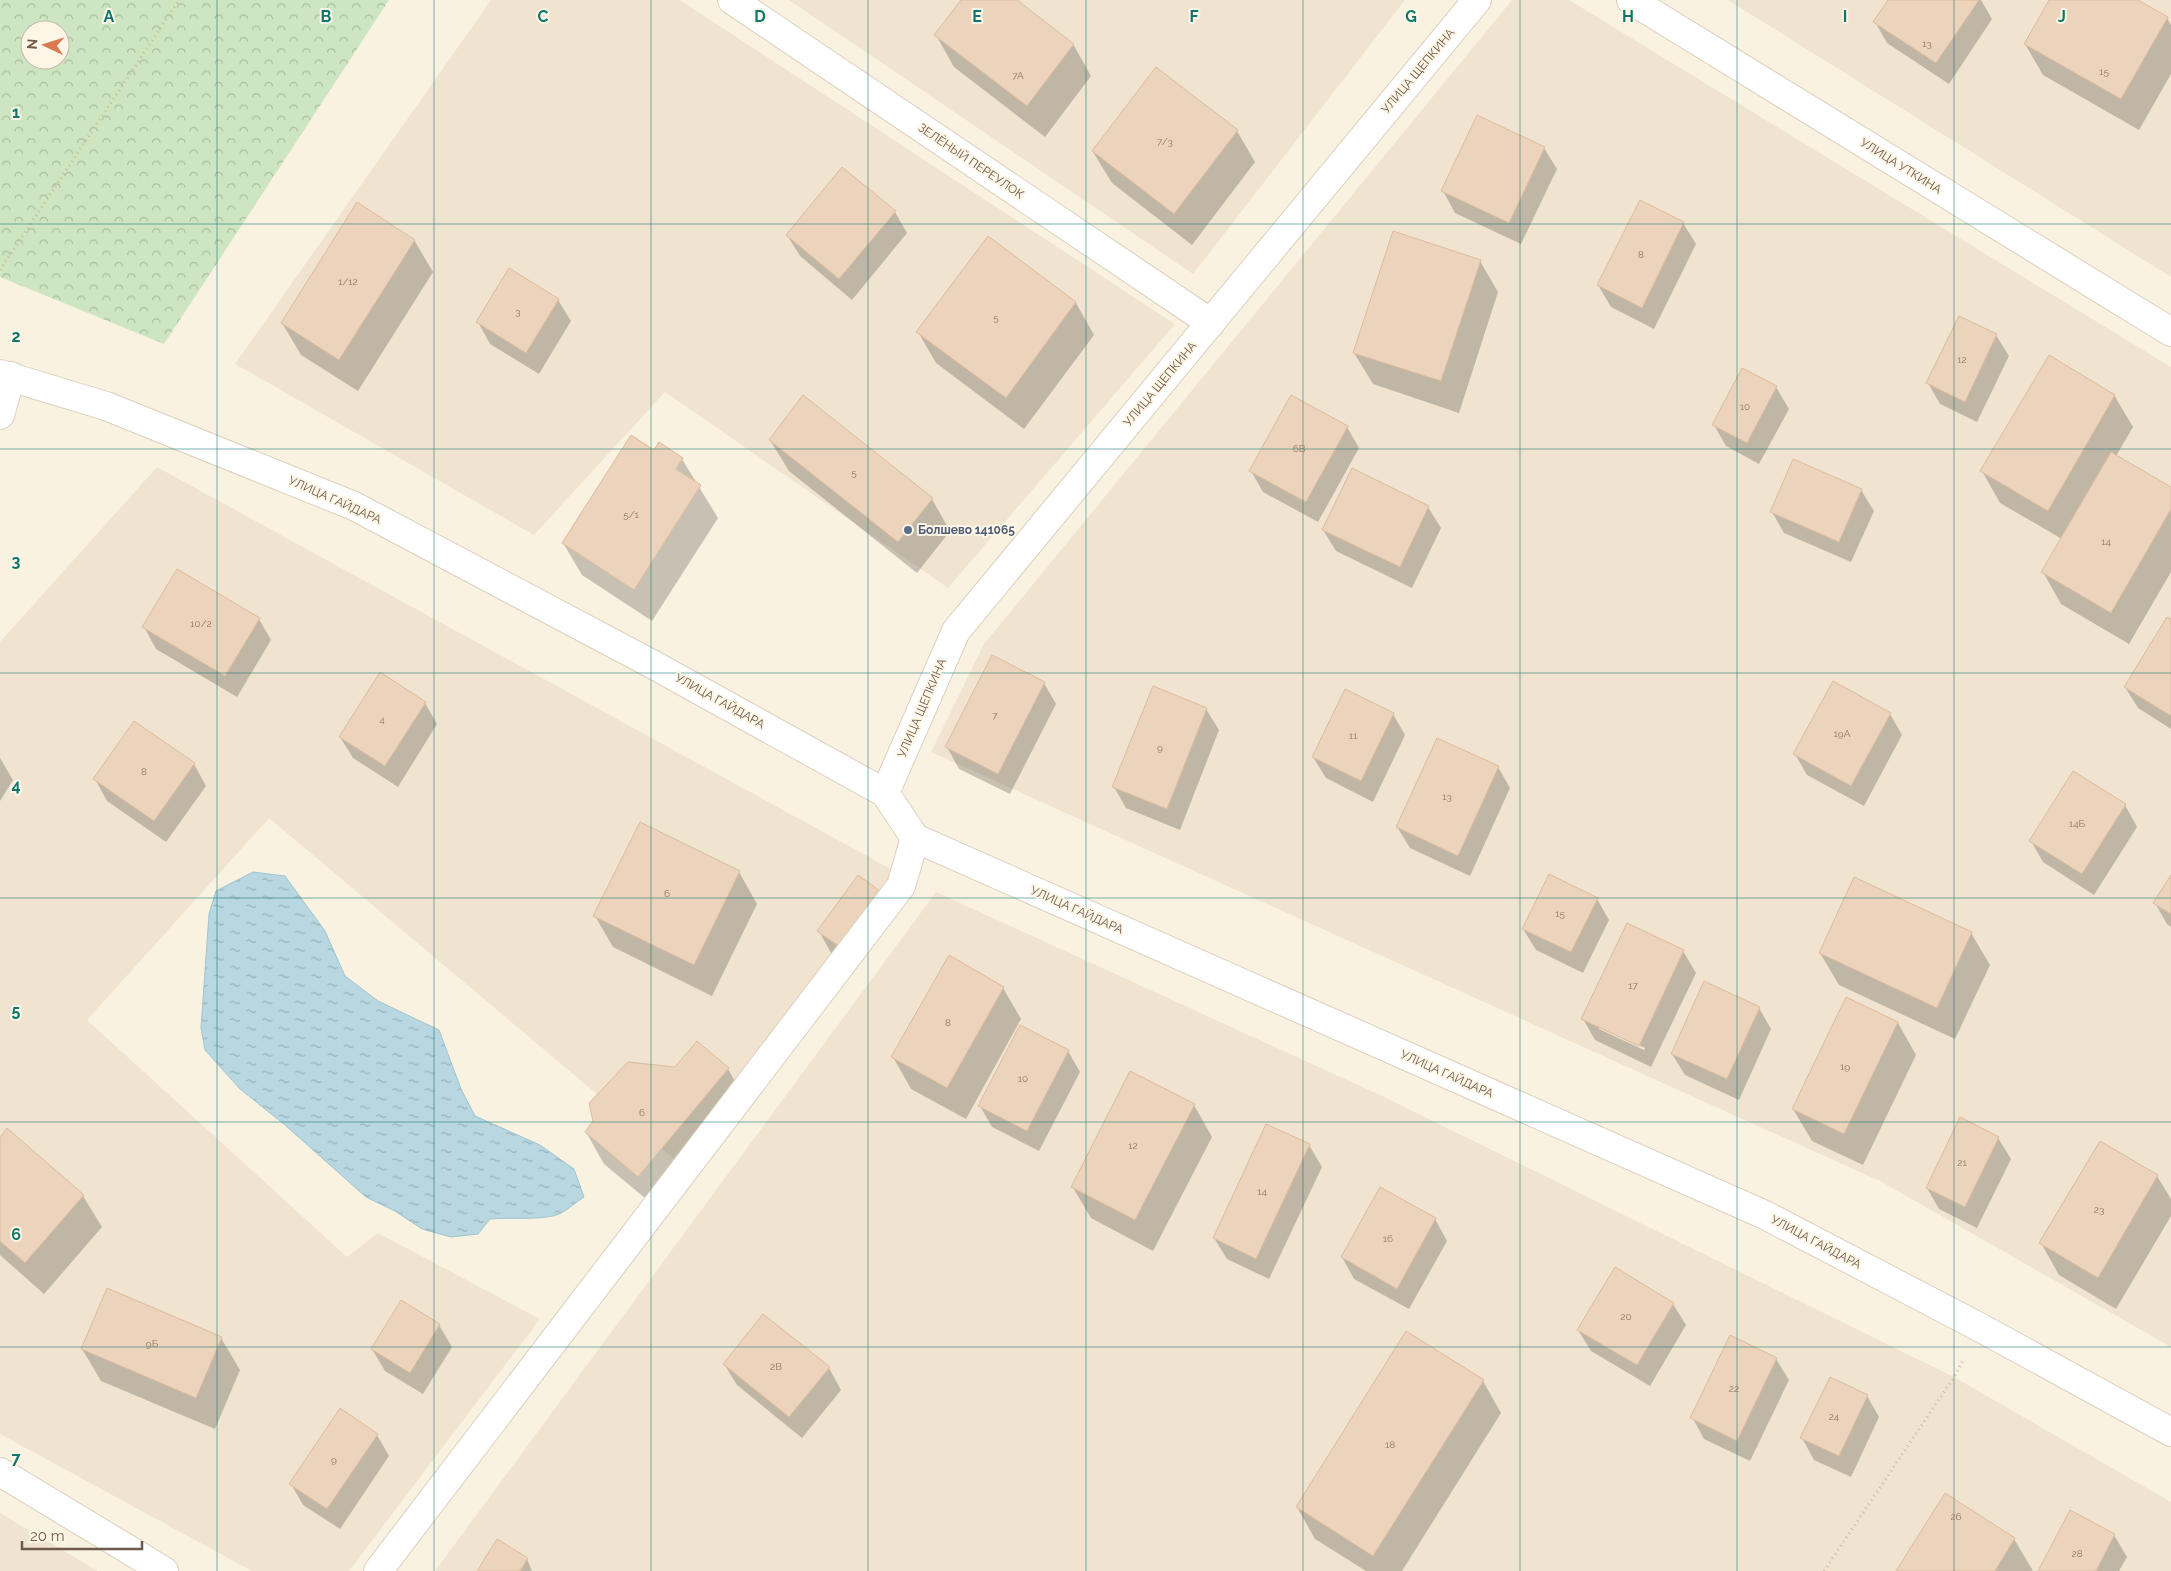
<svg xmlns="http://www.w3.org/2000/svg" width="2171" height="1571" font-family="Raleway,sans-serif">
  <defs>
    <pattern id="forest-crowns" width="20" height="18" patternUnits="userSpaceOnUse" patternTransform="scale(1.25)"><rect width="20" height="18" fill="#cde5c1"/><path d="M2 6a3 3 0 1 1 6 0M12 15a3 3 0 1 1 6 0" fill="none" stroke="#abbd9f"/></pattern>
    <pattern id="water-ripples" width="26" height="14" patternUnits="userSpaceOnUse" patternTransform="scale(1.25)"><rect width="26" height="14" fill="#b8d7e0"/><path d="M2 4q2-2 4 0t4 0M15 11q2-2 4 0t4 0" fill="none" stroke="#9ab1b8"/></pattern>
  </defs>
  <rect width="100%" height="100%" fill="#f9f2e1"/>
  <g fill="#f0e4d0">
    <polygon points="491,0 680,0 1175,324 948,588 665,392 534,535 235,364"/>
    <polygon points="789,0 1405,0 1193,274"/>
    <polygon points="1512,0 1569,0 2171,367 2171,1347 1882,1182 931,752 984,644"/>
    <polygon points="1728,0 2171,0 2171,277"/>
    <polygon points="157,467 898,873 674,1159 269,818 87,1020 347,1257 378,1233 540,1319 349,1571 252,1571 0,1434 0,642"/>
    <polygon points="936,892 1382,1096 1954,1377 2171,1502 2171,1571 435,1571"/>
    <polygon points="0,1513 98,1571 0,1571"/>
  </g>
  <path fill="url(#forest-crowns)" fill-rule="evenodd" d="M 0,0 L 389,0 L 164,344 L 0,277 ZM 30,30 L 60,30 L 60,60 L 30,60 Z"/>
  <path fill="url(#water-ripples)" stroke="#9fc5d1" d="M 253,872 L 285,876 L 325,931 L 345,976 L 378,1001 L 439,1030 L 461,1089 L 475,1116 L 540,1145 L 574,1169 L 584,1197 C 576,1202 569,1209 561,1213 C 547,1221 508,1217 490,1219 L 478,1234 L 451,1237 L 422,1229 L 395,1211 L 366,1197 L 285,1125 L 240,1089 L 205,1050 L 201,1028 L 209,914 L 216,891 Z"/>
  <g fill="#0003" fill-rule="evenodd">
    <polygon points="962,0 1015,0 1073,44 1091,76 1045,137 954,67 936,35"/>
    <polygon points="1889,0 1981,0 1992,19 1949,84 1887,43 1875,22"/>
    <polygon points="2050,0 2136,0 2167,18 2171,25 2171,74 2139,130 2043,75 2025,44"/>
    <polygon points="1237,131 1255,162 1192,245 1112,183 1093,152"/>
    <polygon points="1544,148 1557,169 1521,244 1455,213 1443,191"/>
    <polygon points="895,212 907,233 852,300 800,256 787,235"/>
    <polygon points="1683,223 1696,244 1654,329 1611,307 1598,285"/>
    <polygon points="988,237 1076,303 1094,335 1024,429 936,363 918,332"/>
    <polygon points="414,240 433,272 358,391 301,355 282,323"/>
    <polygon points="1480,261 1498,292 1459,413 1373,384 1354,353"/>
    <polygon points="510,270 558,300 571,321 539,374 490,344 478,322"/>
    <polygon points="1996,335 2009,356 1977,422 1940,404 1928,383"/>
    <polygon points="1776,387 1789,409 1759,464 1726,446 1714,425"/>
    <polygon points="2114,395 2133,427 2116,456 2171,488 2171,572 2129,644 2061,604 2043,572 2062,539 2000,503 1982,471"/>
    <polygon points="804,397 932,499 950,531 917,573 789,471 770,440"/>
    <polygon points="1347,427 1359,448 1318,522 1263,492 1251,471"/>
    <polygon points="655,452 682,459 718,518 652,621 582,575 563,543"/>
    <polygon points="1861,490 1874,511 1851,562 1784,533 1772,512"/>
    <polygon points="1428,507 1441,528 1412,588 1336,551 1323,530"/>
    <polygon points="259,619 271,640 237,697 156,649 144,627"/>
    <polygon points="2171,621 2171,729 2138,708 2125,687"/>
    <polygon points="1044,683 1056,704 1010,794 959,769 947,747"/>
    <polygon points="425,703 437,724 398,787 353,758 340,737"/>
    <polygon points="1206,709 1219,730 1180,830 1126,808 1114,787"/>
    <polygon points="1393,714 1405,735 1373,802 1326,778 1313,757"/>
    <polygon points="1890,714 1902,735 1864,806 1807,775 1795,754"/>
    <polygon points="0,758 13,780 0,801"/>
    <polygon points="194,764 206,786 166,842 107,801 95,779"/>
    <polygon points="1498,767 1510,788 1470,876 1410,848 1397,827"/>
    <polygon points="2125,805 2137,827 2094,895 2043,862 2031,841"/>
    <polygon points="739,872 757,904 712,996 613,947 595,916"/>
    <polygon points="858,877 852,968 831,953 819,931"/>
    <polygon points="2171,877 2171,927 2167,924 2155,903"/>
    <polygon points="1597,899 1609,920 1583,973 1536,950 1523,929"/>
    <polygon points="1971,933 1990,965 1955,1039 1839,985 1820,953"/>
    <path d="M 1683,951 L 1696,973 L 1651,1067 L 1595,1040 L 1583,1019 ZM 1599,1026 L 1645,1048 L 1644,1050 L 1599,1029 Z"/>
    <polygon points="1003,988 1021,1019 966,1119 911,1089 893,1057"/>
    <polygon points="1847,999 1898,1023 1916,1055 1863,1165 1812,1141 1793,1109"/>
    <polygon points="1759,1008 1771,1029 1739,1100 1685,1075 1672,1054"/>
    <polygon points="1068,1051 1080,1072 1039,1151 992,1127 980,1106"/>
    <polygon points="676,1068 728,1069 746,1101 657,1208 604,1164 586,1132"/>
    <polygon points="1194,1105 1212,1137 1153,1251 1091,1218 1072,1186"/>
    <polygon points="1267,1126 1309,1145 1322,1167 1269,1279 1227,1259 1214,1238"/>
    <polygon points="1998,1138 2011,1159 1977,1228 1939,1209 1927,1188"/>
    <polygon points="0,1139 83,1196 102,1227 44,1294 0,1255"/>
    <polygon points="2100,1142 2157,1176 2171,1199 2171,1216 2116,1309 2059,1275 2041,1243"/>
    <polygon points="1435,1219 1447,1241 1409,1309 1354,1279 1342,1257"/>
    <polygon points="402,1302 439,1325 452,1347 423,1394 385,1371 372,1349"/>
    <polygon points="1673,1304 1686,1325 1650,1386 1591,1351 1578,1330"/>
    <polygon points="221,1338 240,1370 215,1429 101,1381 82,1349"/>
    <polygon points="1776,1359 1789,1380 1750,1461 1704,1439 1692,1417"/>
    <polygon points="724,1364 829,1368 841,1390 802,1438 737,1385"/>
    <polygon points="1483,1381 1501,1413 1402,1571 1366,1571 1315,1539 1297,1507"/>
    <polygon points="1867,1396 1879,1417 1851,1477 1814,1460 1802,1438"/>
    <polygon points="377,1435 389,1456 340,1529 303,1505 291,1484"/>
    <polygon points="1945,1495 2014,1539 2033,1571 1898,1571"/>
    <polygon points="2114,1535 2127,1557 2119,1571 2039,1571"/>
    <polygon points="497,1541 527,1559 532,1571 479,1571"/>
  </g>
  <g fill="#ecd3bb" stroke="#ddbb9d">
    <polygon points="961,0 1017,0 1074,44 1027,106 934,35"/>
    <polygon points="1888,0 1979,0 1936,63 1873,22"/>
    <polygon points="2049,0 2138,0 2168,17 2121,99 2024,44"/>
    <polygon points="1156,67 1238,130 1174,214 1092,151"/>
    <polygon points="1477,115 1545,147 1509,223 1441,191"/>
    <polygon points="842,167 896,211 839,279 786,235"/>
    <polygon points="1640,200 1684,222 1642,308 1597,285"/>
    <polygon points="357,202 415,240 339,360 281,323"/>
    <polygon points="1393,231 1481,260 1441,381 1353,353"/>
    <polygon points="988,236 1076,302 1006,398 916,332"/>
    <polygon points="509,268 559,299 526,353 476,322"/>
    <polygon points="1959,316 1997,334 1965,402 1926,383"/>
    <polygon points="2049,355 2115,395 2048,511 1980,471"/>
    <polygon points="1742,368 1777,386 1747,443 1712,425"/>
    <polygon points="803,395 933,498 898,542 769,440"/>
    <polygon points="1291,395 1348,426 1306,502 1249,471"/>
    <polygon points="631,435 654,450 659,442 683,458 676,469 701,485 634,590 562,543"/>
    <polygon points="2111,452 2171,487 2171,509 2111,613 2041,572"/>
    <polygon points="1793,459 1862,489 1839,542 1770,512"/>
    <polygon points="1352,468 1429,506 1400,567 1322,530"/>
    <polygon points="177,569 260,618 225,676 142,627"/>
    <polygon points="2167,617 2171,619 2171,716 2124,687"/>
    <polygon points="992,655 1045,682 998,774 945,747"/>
    <polygon points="380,672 426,702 385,766 339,737"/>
    <polygon points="1833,681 1891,713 1851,786 1793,754"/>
    <polygon points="1153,686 1207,708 1167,809 1112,787"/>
    <polygon points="1345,689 1394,713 1361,781 1312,757"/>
    <polygon points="134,721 195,763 154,821 93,779"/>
    <polygon points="1437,738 1499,766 1458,856 1396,827"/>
    <polygon points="2073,771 2126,804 2082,874 2029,841"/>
    <polygon points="640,822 740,871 694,965 593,916"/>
    <polygon points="1549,874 1598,898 1571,952 1522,929"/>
    <polygon points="858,875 880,891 840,947 817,931"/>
    <polygon points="2171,875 2171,914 2153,903"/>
    <polygon points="1854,877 1972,932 1937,1008 1819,953"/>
    <polygon points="1627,923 1684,950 1639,1046 1581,1019"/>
    <polygon points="949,955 1004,987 947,1088 891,1057"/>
    <polygon points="1704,981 1760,1007 1727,1079 1671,1054"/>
    <polygon points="1846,997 1898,1022 1844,1134 1792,1109"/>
    <polygon points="1020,1025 1069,1050 1027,1131 978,1106"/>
    <polygon points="697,1041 729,1068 638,1177 585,1132 593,1121 589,1103 628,1062 675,1067"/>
    <polygon points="1130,1071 1195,1104 1135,1220 1071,1187"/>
    <polygon points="1960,1117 1999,1137 1965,1207 1926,1188"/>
    <polygon points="1266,1124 1310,1144 1256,1259 1213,1238"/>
    <polygon points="7,1128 84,1195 25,1263 0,1241 0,1137"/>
    <polygon points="2100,1141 2158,1175 2098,1278 2039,1243"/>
    <polygon points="1380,1187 1436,1218 1397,1289 1341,1257"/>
    <polygon points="1615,1267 1674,1303 1637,1365 1577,1330"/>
    <polygon points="107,1288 222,1337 196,1398 81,1349"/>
    <polygon points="401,1300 440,1324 410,1373 371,1349"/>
    <polygon points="763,1314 830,1367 789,1417 723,1364"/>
    <polygon points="1406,1331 1484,1380 1373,1556 1296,1507"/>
    <polygon points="1730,1335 1777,1358 1737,1441 1690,1418"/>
    <polygon points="1830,1377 1868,1395 1839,1456 1800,1438"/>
    <polygon points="340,1408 378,1434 327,1509 289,1484"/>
    <polygon points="1945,1493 2015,1538 1995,1571 1896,1571"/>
    <polygon points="2070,1510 2115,1534 2096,1571 2038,1571"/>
    <polygon points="497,1539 528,1558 520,1571 477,1571"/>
  </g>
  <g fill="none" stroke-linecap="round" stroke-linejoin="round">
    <defs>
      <g id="street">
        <polyline points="732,0 1211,323"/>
        <polyline points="1631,0 2171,332"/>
        <polyline points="0,374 106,406 354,506 652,664 885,793 915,838 1765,1215 1981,1328 2171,1432"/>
        <polyline points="0,415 11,376"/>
        <polyline points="885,793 956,631 1477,0"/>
        <polyline points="0,1472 164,1571"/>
        <polyline points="378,1571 901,886 915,838"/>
      </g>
    </defs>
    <use href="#street" stroke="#dccfbe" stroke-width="30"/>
    <g stroke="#d0b69f" stroke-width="3" stroke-dasharray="1 4" stroke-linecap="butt">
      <polyline points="0,270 179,0"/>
      <polyline points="1824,1571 1954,1377 1964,1359"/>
    </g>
    <use href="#street" stroke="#fff" stroke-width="28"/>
  </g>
  <path fill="none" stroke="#0f766e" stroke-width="1" stroke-opacity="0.55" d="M 217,0 L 217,1571M 434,0 L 434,1571M 651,0 L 651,1571M 868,0 L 868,1571M 1086,0 L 1086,1571M 1303,0 L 1303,1571M 1520,0 L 1520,1571M 1737,0 L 1737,1571M 1954,0 L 1954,1571M 0,224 L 2171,224M 0,449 L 2171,449M 0,673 L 2171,673M 0,898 L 2171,898M 0,1122 L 2171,1122M 0,1347 L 2171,1347"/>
  <circle fill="#5c6f8a" stroke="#fdf6e6" stroke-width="2" cx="908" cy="530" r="5"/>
  <g text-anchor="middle" stroke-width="4" stroke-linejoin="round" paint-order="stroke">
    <g font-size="10" fill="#8e7866">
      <text x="1927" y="47">13</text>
      <text x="2104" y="75">15</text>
      <text x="1018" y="79">7А</text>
      <text x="1165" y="145">7/3</text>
      <text x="1641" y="258">8</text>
      <text x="348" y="285">1/12</text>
      <text x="518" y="315">3</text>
      <text x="996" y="321">5</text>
      <text x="1962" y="363">12</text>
      <text x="1745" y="410">10</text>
      <text x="1299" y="452">6В</text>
      <text x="854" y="476">5</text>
      <text x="631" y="518">5/1</text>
      <text x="2106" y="545">14</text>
      <text x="201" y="627">10/2</text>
      <text x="995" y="719">7</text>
      <text x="382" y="723">4</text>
      <text x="1842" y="737">19А</text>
      <text x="1353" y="739">11</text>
      <text x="1160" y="751">9</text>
      <text x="144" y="775">8</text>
      <text x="1447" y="800">13</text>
      <text x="2077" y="827">14Б</text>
      <text x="667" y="897">6</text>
      <text x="1560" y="917">15</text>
      <text x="1633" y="989">17</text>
      <text x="948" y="1026">8</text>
      <text x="1845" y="1070">19</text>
      <text x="1023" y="1082">10</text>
      <text x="642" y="1116">6</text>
      <text x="1133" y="1149">12</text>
      <text x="1962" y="1166">21</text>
      <text x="1262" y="1195">14</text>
      <text x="2099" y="1213">23</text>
      <text x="1388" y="1242">16</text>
      <text x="1626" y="1320">20</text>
      <text x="152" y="1347">9Б</text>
      <text x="776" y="1370">2В</text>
      <text x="1734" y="1392">22</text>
      <text x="1834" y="1420">24</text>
      <text x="1390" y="1448">18</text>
      <text x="334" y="1463">9</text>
      <text x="1956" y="1520">26</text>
      <text x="2077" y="1557">28</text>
    </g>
    <g font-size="12" fill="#6e5a4a" stroke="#fdf6e6">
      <text transform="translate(1418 71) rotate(-50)" y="4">УЛИЦА ЩЕПКИНА</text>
      <text transform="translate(971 161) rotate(34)" y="4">ЗЕЛЁНЫЙ ПЕРЕУЛОК</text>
      <text transform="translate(1901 166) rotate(32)" y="4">УЛИЦА УТКИНА</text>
      <text transform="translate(1160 384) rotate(-50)" y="4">УЛИЦА ЩЕПКИНА</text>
      <text transform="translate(335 500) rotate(24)" y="4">УЛИЦА ГАЙДАРА</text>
      <text transform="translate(720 701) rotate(29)" y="4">УЛИЦА ГАЙДАРА</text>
      <text transform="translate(922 708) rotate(-67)" y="4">УЛИЦА ЩЕПКИНА</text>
      <text transform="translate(1077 910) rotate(24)" y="4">УЛИЦА ГАЙДАРА</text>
      <text transform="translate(1447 1074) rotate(24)" y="4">УЛИЦА ГАЙДАРА</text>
      <text transform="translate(1816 1242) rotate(28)" y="4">УЛИЦА ГАЙДАРА</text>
    </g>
    <g font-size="12" font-weight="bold" fill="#4e5e75" stroke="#fdf6e6" text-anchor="start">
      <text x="918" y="534">Болшево 141065</text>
    </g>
  </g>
  <g font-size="16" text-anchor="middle" font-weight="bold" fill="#0f766e" stroke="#fdf6e6" stroke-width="4" stroke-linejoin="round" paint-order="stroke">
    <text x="109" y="22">A</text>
    <text x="326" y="22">B</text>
    <text x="543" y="22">C</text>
    <text x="760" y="22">D</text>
    <text x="977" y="22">E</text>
    <text x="1194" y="22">F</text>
    <text x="1411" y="22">G</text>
    <text x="1628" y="22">H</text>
    <text x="1845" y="22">I</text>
    <text x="2062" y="22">J</text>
    <text x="16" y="118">1</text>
    <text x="16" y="342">2</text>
    <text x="16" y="567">3</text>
    <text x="16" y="791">4</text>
    <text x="16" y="1016">5</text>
    <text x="16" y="1240">6</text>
    <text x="16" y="1464">7</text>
  </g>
  <g transform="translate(45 45) rotate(274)"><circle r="24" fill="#fdf6e6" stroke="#c4b8a8"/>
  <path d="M0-4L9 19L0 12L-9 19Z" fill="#d97a50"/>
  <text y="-8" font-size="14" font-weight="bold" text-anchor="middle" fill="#6e5a4a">N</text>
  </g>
  <path d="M22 1541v8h120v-8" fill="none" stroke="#6e5a4a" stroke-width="2.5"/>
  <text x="30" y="1541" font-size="15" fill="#6e5a4a" stroke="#fdf6e6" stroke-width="4" paint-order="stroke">20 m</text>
</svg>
